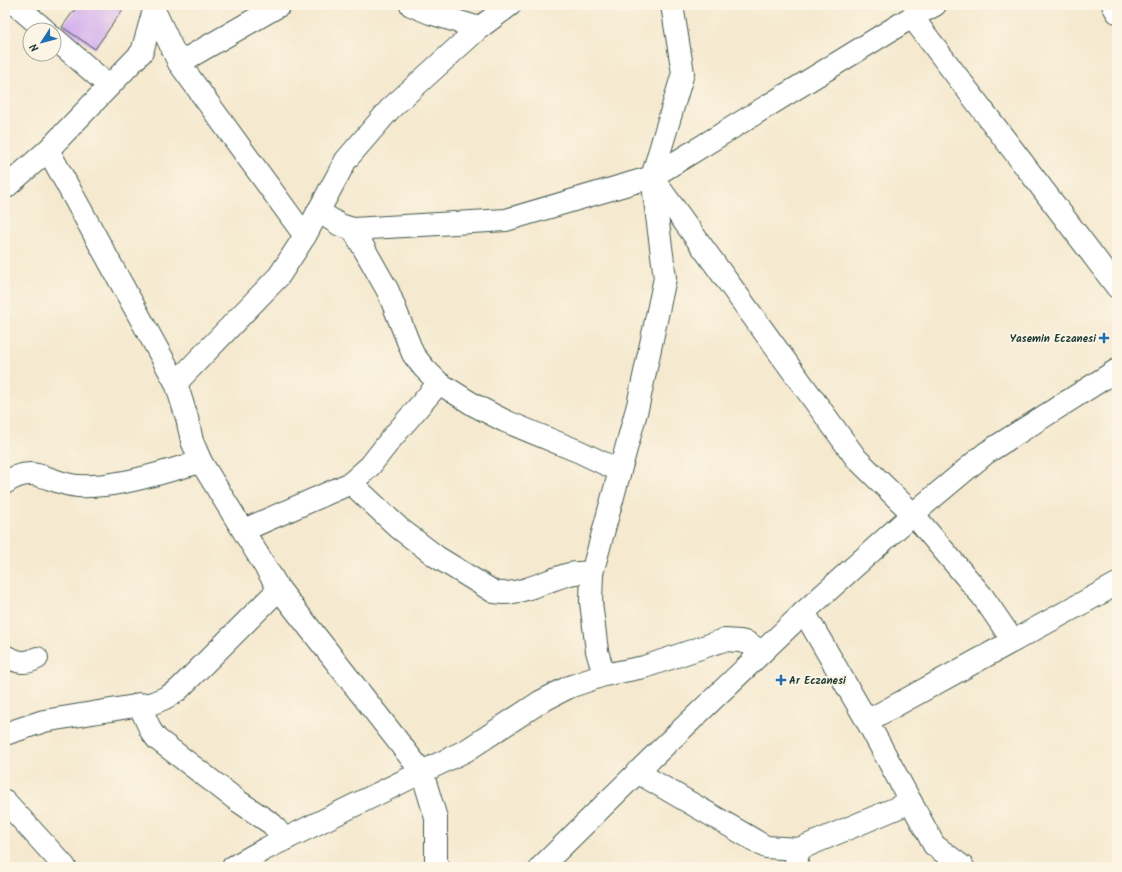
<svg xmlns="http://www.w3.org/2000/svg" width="1122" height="872" font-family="Kalam,sans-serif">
  <rect width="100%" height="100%" fill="#fcf5e5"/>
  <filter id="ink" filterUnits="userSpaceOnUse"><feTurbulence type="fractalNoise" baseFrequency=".025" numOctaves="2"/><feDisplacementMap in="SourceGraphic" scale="8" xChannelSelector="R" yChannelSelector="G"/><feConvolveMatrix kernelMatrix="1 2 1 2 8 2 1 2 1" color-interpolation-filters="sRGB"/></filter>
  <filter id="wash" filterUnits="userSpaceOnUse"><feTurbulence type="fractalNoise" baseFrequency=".012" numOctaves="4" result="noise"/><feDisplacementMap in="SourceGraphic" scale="16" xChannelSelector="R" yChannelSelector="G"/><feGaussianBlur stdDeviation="0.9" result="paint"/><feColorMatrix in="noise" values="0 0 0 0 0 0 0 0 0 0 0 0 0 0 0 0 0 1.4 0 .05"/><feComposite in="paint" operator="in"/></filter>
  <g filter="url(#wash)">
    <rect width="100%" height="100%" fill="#f5e9cf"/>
    <g id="blocks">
      <polygon fill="#d3aeed" points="78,5 126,5 95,49 62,27"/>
    </g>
  </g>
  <g filter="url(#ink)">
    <use href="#blocks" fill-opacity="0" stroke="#3f574b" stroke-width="1"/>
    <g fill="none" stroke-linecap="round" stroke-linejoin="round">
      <defs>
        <g id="minor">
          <polyline points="16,5 45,30"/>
          <polyline points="411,5 430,13 479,28"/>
          <polyline points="1113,5 1117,12"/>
          <polyline points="154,10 179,63 305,236"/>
          <polyline points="912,17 1117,287"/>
          <polyline points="54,38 109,86"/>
          <polyline points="179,63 280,5"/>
          <polyline points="48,150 176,383 187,418 192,441 201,462 279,589 422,772 436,818 436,867"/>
          <polyline points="653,179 856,458 913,514 983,597 1013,641"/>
          <polyline points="5,188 48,150 142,52 154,10 153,5"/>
          <polyline points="318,211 340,225 353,229 506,220 652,177 912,17 935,5"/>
          <polyline points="353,229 388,291 413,354 424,368 439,383 474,405 505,421 580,452 620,471"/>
          <polyline points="176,383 279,276 305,236 346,160 390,109 479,28 510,5"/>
          <path d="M 5,483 C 35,462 48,484 78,486 C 119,488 161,472 201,462"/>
          <path d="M 351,483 L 399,528 L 437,557 L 494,592 C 520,597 545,580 570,574 C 577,572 585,573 592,573"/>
          <polyline points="244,530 351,483 370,466 391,439 439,383"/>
          <polyline points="804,612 867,721 934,845 963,867"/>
          <path d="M 5,656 C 17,662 25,665 37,658"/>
          <polyline points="604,675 597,651 591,602 592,573 638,405 665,278 652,177 683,73 672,5"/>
          <polyline points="139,704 151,731 157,739 238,801 272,824 285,840"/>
          <polyline points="867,721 1117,584"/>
          <polyline points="5,734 44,721 153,703 165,698 178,690 279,589"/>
          <polyline points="637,772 766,847 799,849 911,802"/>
          <polyline points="5,801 65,867"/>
          <polyline points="233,867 265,849 467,750 540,702 569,687 604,675 644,667 724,640 740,641 748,643 762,652"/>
          <polyline points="541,867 656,754 804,612 913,514 986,453 1117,370"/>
          <polyline points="795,867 799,849"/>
        </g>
      </defs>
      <use href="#minor" stroke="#3f574b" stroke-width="24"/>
      <use href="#minor" stroke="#fff" stroke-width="22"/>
    </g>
  </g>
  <g fill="#1f6fb2" stroke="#fcf5e5" stroke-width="1.5">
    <path d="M1102 332h4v4h4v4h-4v4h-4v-4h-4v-4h4z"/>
    <path d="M779 674h4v4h4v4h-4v4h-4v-4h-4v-4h4z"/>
  </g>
  <g text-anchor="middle" stroke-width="4" stroke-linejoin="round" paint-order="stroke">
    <g font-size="11" font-weight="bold" fill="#1f3d34" stroke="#fcf5e5" text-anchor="end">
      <text x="1096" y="342">Yasemin Eczanesi</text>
      <text x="789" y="684" text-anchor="start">Ar Eczanesi</text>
    </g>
  </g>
  <rect width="1122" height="872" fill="none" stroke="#fcf5e5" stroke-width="20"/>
  <g transform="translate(42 42) rotate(234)"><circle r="19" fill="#fcf5e5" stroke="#a4ab9e"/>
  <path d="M0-3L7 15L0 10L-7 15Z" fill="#1f6fb2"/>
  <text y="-6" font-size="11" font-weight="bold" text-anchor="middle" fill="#1f3d34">N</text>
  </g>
</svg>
